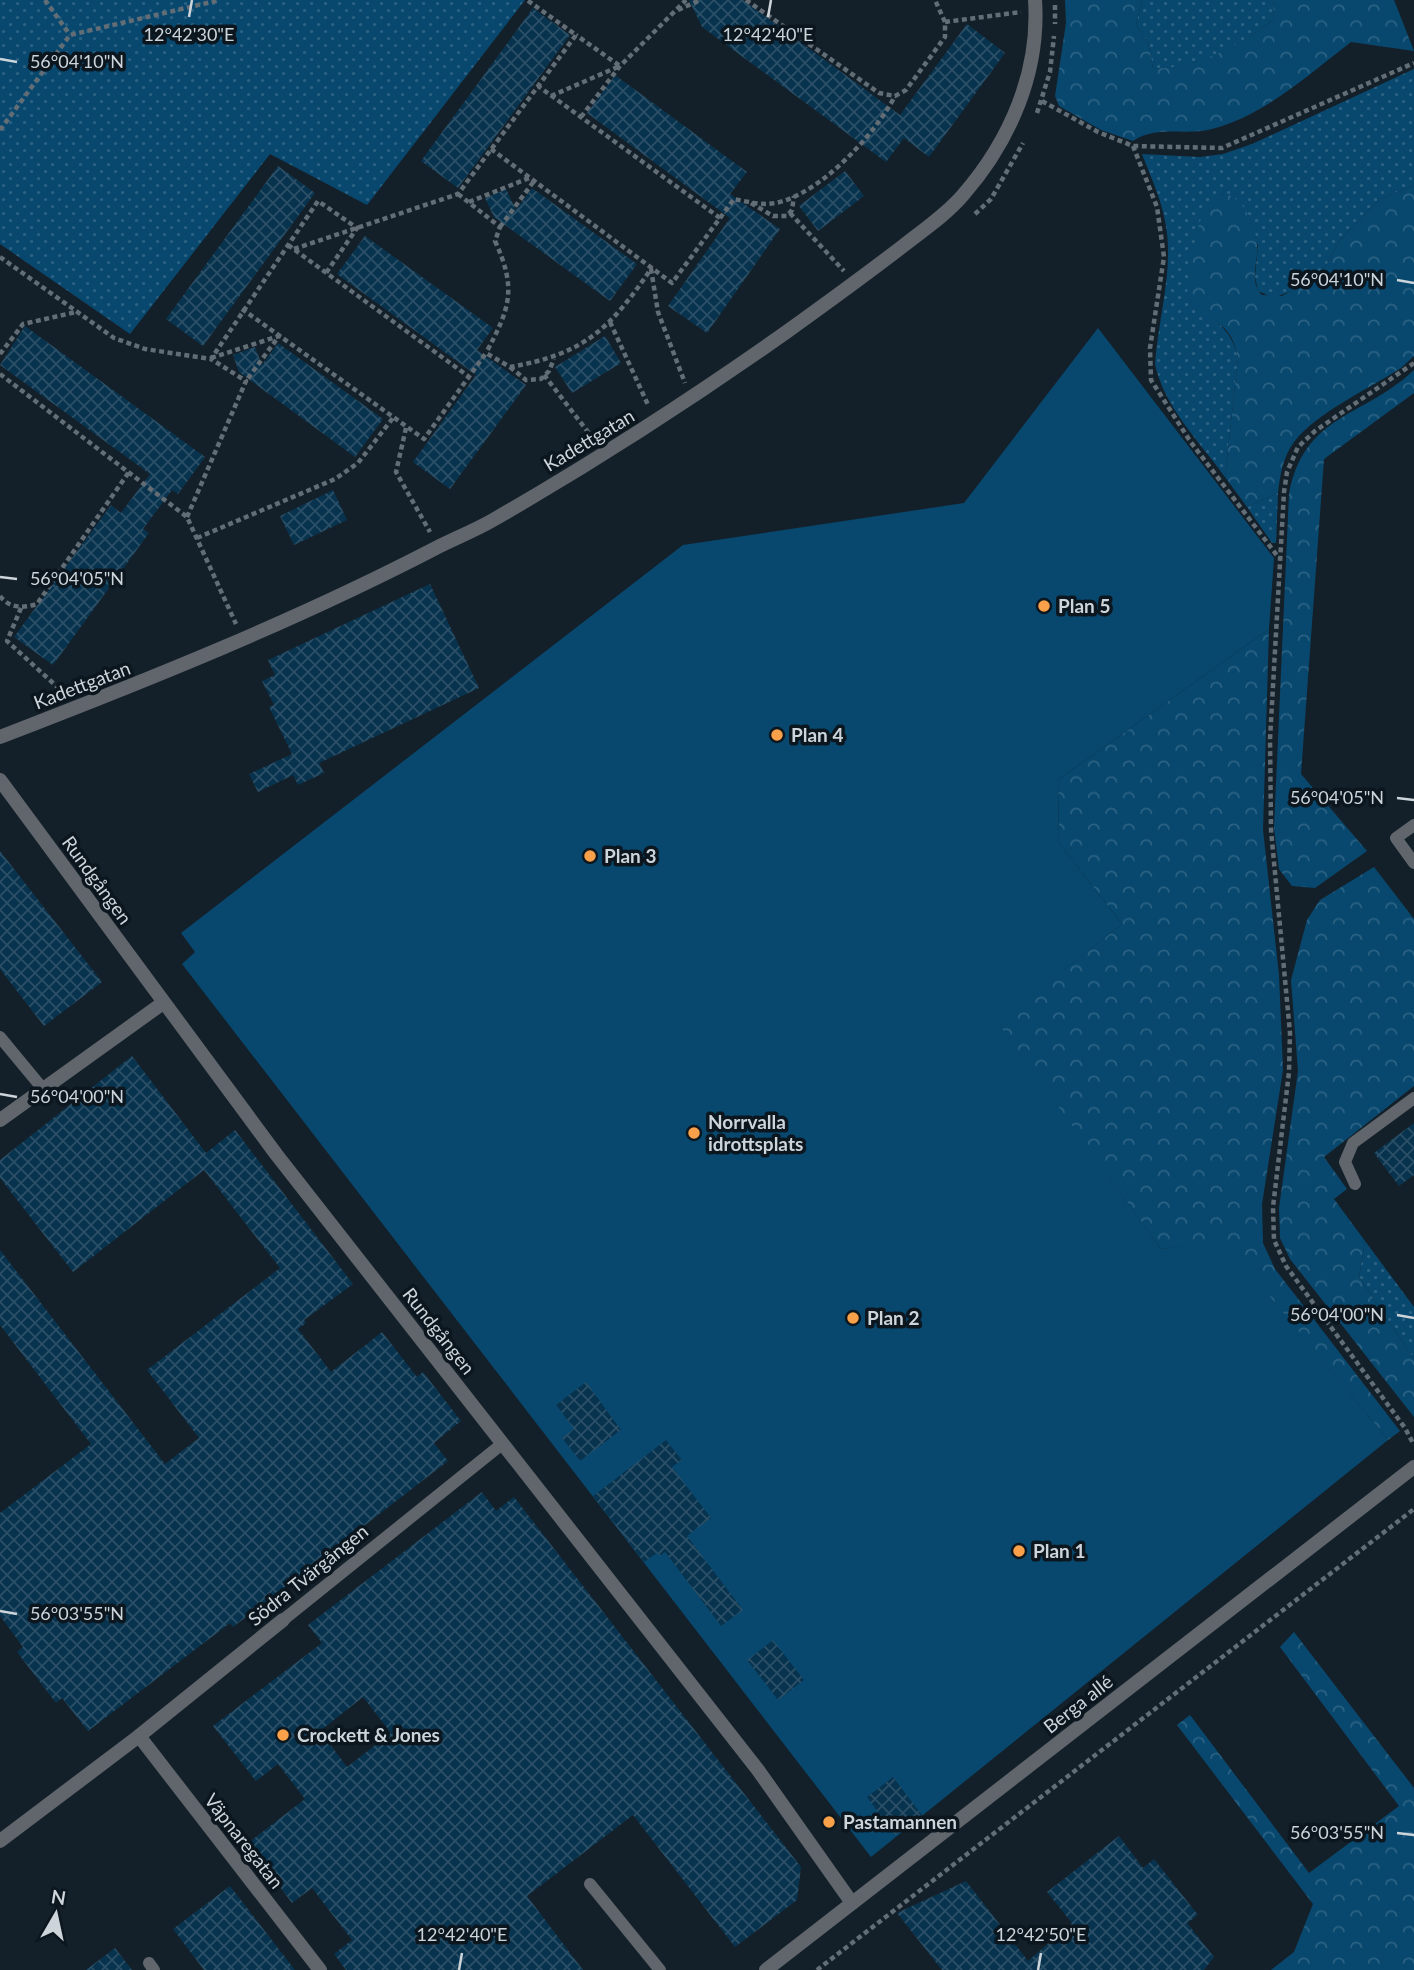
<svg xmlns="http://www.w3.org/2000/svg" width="1414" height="1970" font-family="Lato,sans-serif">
  <defs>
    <pattern id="grass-dots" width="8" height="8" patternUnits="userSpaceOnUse" patternTransform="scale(1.75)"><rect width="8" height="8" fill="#08486f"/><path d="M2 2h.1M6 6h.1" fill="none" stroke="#2b6283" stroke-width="1.8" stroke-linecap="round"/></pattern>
    <pattern id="forest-crowns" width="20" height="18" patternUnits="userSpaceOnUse" patternTransform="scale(1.75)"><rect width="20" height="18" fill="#08486f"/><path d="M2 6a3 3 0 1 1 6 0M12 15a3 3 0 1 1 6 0" fill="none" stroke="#2b6283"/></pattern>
    <pattern id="building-cross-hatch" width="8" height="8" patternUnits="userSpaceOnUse" patternTransform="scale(1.75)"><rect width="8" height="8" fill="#08334e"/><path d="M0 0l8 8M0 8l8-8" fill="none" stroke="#2b5067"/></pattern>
  </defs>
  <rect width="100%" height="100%" fill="#142029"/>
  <g fill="url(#grass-dots)">
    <polygon points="0,0 525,0 367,205 270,154 130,334 0,244"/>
    <path d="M 1142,0 L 1273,0 L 1274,19 C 1243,44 1194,72 1153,68 L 1148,42 L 1136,25 Z"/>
    <path d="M 1414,69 L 1414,185 L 1380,199 L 1340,240 L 1323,271 L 1300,287 L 1274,298 L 1258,291 L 1255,277 L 1258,245 L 1233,197 L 1221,194 L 1190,301 C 1213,318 1232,329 1238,358 L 1225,477 C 1200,442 1164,407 1155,364 C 1158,321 1172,276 1167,233 C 1164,205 1152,180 1142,154 L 1200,157 L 1223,154 L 1252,144 Z"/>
    <polygon points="1278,493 1276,543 1272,543 1247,507"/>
    <polygon points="1365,1241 1414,1307 1414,1359 1359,1277"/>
  </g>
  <g fill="url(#forest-crowns)">
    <path d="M 1065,0 L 1142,0 L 1136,25 L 1148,42 L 1153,68 C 1192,72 1244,43 1274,19 L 1273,0 L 1394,0 L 1414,51 L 1351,42 C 1308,75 1265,115 1212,129 C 1185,136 1157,125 1133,141 L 1101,130 L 1059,106 L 1055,96 L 1066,23 Z"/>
    <path d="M 1414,185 L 1414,356 L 1401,368 C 1370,388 1316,413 1294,442 C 1283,457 1280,475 1278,493 L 1247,507 L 1225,477 L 1238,358 C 1230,314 1205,325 1189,299 C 1182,287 1199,218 1206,205 C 1208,200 1213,196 1218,195 C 1241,188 1256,226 1257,244 C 1259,261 1248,281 1262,295 L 1282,296 L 1323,271 L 1340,240 L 1380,199 Z"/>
    <path d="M 1414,370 L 1414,393 L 1324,459 L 1301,774 L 1367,851 L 1315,888 L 1292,886 L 1279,869 L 1274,828 L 1289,494 C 1304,414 1363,418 1414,370 Z"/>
    <polygon points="1269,629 1263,830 1279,975 1283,1070 1262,1204 1263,1243 1275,1269 1400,1431 1388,1440 1225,1243 1161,1249 997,1023 1122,924 1059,843 1058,780"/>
    <polygon points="1374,867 1414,919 1414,1086 1324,1157 1347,1189 1334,1199 1365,1241 1359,1277 1414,1359 1414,1417 1290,1259 1280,1238 1279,1208 1298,1071 1291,980 1307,920 1320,900"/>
    <polygon points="1294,1632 1414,1788 1414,1970 1271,1970 1294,1952 1313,1904 1177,1725 1190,1715 1309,1873 1399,1806 1280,1647"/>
  </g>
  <polygon fill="#08486f" points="1098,328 1274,558 1269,629 1058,780 1059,843 1122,924 998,1023 1161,1249 1225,1242 1388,1440 871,1857 182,964 195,952 181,933 683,545 964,503"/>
  <g fill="url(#building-cross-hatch)" fill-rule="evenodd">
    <polygon points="689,0 743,0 900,115 967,24 1005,53 929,157 904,138 886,162 702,27"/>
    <polygon points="533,8 570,35 458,188 421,161"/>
    <polygon points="615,75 747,172 730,194 780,229 707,333 668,306 730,218 587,113"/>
    <polygon points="278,166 315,193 203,346 166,319"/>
    <polygon points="845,171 864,196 818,231 799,206"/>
    <polygon points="532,188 637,264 610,301 494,217 485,198 506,189 516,210"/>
    <polygon points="365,236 493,328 477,350 526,385 450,489 413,462 476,375 337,274"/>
    <polygon points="25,326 205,457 178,494 172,490 143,529 149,533 53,665 14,637 111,505 121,513 150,474 0,365"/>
    <polygon points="605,336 621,363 572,393 555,367"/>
    <polygon points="278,343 383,419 355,457 239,372 233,355 255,347 262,365"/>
    <polygon points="333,490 347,520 294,545 280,516"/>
    <polygon points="430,584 479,688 319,763 324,773 298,785 293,775 258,792 249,774 292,754 269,707 274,705 262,681 275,675 268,660"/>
    <polygon points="0,851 102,982 44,1026 0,969"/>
    <polygon points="132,1056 206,1153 235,1130 353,1284 304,1320 306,1323 298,1329 331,1372 382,1332 417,1377 423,1372 461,1421 434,1443 448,1461 233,1627 230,1623 88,1731 62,1698 56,1703 17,1652 23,1647 0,1616 0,1513 91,1444 0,1325 0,1250 165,1464 199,1438 147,1370 280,1268 204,1170 73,1272 0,1178 0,1160"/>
    <polygon points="1414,1123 1414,1175 1399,1186 1374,1153"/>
    <polygon points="586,1382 621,1430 580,1461 562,1438 574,1429 556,1405"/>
    <polygon points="666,1440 682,1460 672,1467 711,1518 687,1536 743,1610 721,1626 665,1552 660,1556 657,1553 644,1562 593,1496"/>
    <path d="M 482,1492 L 496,1511 L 514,1497 L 801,1867 L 797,1900 L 735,1947 L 633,1815 L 527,1896 L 583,1970 L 346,1970 L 334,1954 L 352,1940 L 312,1888 L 292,1903 L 247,1844 L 305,1799 L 278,1764 L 256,1781 L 213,1726 L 322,1643 L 308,1625 ZM 363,1697 L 391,1733 L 347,1767 L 320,1731 Z"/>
    <polygon points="773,1640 804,1680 778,1700 747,1660"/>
    <polygon points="893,1777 922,1815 895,1835 867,1797"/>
    <polygon points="1119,1836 1143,1868 1154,1859 1198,1915 1187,1923 1214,1957 1204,1970 942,1970 897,1913 966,1881 1028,1961 1072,1923 1047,1892"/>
    <polygon points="230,1886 295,1970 204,1970 173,1929"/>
    <polygon points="115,1948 132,1970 86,1970"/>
  </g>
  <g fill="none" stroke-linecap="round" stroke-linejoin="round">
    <g stroke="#636d75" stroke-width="4.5" stroke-dasharray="5 3.5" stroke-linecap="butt">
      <polyline points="45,0 70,35"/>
      <polyline points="746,0 879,93 895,96 906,90 945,37 945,22 935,0"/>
      <polyline points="1055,5 1055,24"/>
      <polyline points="678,10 700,0"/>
      <polyline points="945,22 1021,12"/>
      <polyline points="551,96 620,66 576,35"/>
      <polyline points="1042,101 1098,132 1133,146 1222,148 1414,63"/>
      <polyline points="1037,113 1050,72 1054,36"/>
      <polyline points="581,117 620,66 686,0"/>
      <polyline points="0,130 70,35 220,0"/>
      <polyline points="1133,146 1157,207 1164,257 1150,348 1151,380 1190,441 1279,558"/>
      <polyline points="491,149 672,283 720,218 538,86"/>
      <path d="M 458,194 L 500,227 L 495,241 C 517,289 510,308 486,353"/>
      <polyline points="469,202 529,178"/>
      <polyline points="751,203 773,216 787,216 792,210 794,196"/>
      <polyline points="790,213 844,271"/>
      <polyline points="975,214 991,199 1023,143"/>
      <path d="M 720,218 L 734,199 C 744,201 756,204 766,204 C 813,203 875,135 895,96"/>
      <polyline points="500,227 534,181"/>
      <polyline points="288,245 468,376"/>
      <polyline points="294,249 458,194 576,35 527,0"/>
      <polyline points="0,257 114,338 145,349 211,359 318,201 357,228 326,273"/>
      <path d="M 242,309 L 424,439 L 486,353 L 510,367 C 584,354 609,330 651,269 L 658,312 L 685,383"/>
      <polyline points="610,322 649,407"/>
      <polyline points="0,354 23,324 76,312"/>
      <polyline points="211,358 279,336 246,381"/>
      <polyline points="1414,363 1315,431 1298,447 1287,472 1284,492 1270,739 1271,830 1290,1033 1289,1072 1273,1207 1274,1240 1286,1266 1405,1428 1414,1445"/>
      <polyline points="510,367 526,380 541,379 549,371 554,359"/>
      <polyline points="0,374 187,517 236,624"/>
      <polyline points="544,375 595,441"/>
      <polyline points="406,428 396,472 430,532"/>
      <polyline points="187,517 246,381 211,359"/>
      <polyline points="197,538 335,479 358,463 393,418"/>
      <path d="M 0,596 C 10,609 23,608 37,604 L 129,472"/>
      <polyline points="21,608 7,641 65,694"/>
      <polyline points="817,1970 1414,1509"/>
    </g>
    <g stroke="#60666b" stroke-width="12">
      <polyline points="1414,825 1396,838 1414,863"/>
      <polyline points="0,1037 43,1089"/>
      <polyline points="1355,1184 1345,1162 1353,1143 1414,1098"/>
      <polyline points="283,1620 502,1444"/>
      <polyline points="590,1884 660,1970"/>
      <polyline points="149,1963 154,1970"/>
    </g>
    <g stroke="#60666b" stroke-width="14">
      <path d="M 0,737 C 148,680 293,622 434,549 C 453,539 474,531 493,520 C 594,462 690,400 785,333 C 824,305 864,276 903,246 C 923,230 946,215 963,195 C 1010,141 1040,72 1035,0"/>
      <polyline points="0,780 276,1154 758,1770 852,1903"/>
      <polyline points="0,1120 163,1003"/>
      <polyline points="139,1736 320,1970"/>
      <polyline points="0,1841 139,1736 283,1620"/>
      <polyline points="766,1970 1414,1467"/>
    </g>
  </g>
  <path fill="none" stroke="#cdd5db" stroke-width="2.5" d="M 189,17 L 192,0M 768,17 L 771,0M 0,59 L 17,62M 1397,280 L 1414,283M 0,577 L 17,579M 1397,798 L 1414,800M 0,1094 L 17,1097M 1397,1315 L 1414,1318M 0,1611 L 17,1614M 1397,1833 L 1414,1835M 459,1970 L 462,1953M 1038,1970 L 1041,1953"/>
  <g fill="#f8a14a" stroke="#0b161f" stroke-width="2.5">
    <circle cx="1044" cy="606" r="7"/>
    <circle cx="777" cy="735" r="7"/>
    <circle cx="590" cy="856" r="7"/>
    <circle cx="694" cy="1133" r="7"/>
    <circle cx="853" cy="1318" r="7"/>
    <circle cx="1019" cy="1551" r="7"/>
    <circle cx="283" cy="1735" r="7"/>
    <circle cx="829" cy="1822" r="7"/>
  </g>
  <g text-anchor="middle" stroke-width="7" stroke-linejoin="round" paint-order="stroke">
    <g font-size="19" fill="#cdd5db" stroke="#0b161f">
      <text transform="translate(589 440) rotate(-31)" y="7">Kadettgatan</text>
      <text transform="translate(82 685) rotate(-21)" y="7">Kadettgatan</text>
      <text transform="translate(97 880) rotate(54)" y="7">Rundgången</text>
      <text transform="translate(439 1331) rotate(52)" y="7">Rundgången</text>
      <text transform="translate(308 1575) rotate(-39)" y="7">Södra Tvärgången</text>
      <text transform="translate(1078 1704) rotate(-38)" y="7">Berga allé</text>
      <text transform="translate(244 1841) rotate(52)" y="7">Väpnaregatan</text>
    </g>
    <g font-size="19" font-weight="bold" fill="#cdd5db" stroke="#0b161f" text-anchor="start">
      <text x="1058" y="613">Plan 5</text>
      <text x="791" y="742">Plan 4</text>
      <text x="604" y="863">Plan 3</text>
      <text x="708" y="1129">Norrvalla<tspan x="708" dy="22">idrottsplats</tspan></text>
      <text x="867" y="1325">Plan 2</text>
      <text x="1033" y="1558">Plan 1</text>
      <text x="297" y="1742">Crockett &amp; Jones</text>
      <text x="843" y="1829">Pastamannen</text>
    </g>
  </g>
  <g font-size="18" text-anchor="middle" fill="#cdd5db" stroke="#0b161f" stroke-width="7" stroke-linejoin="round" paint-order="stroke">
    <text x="189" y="41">12°42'30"E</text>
    <text x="768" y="41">12°42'40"E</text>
    <text x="77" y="68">56°04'10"N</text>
    <text x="1337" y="286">56°04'10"N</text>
    <text x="77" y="585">56°04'05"N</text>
    <text x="1337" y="804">56°04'05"N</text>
    <text x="77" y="1103">56°04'00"N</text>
    <text x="1337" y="1321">56°04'00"N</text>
    <text x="77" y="1620">56°03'55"N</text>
    <text x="1337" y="1839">56°03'55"N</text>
    <text x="462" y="1941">12°42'40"E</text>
    <text x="1041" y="1941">12°42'50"E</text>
  </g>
  <g transform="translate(56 1914) rotate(9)" stroke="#0b161f" stroke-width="5" paint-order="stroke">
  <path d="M0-5L12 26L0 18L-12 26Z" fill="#cdd5db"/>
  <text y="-10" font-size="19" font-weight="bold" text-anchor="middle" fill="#cdd5db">N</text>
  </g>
</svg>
